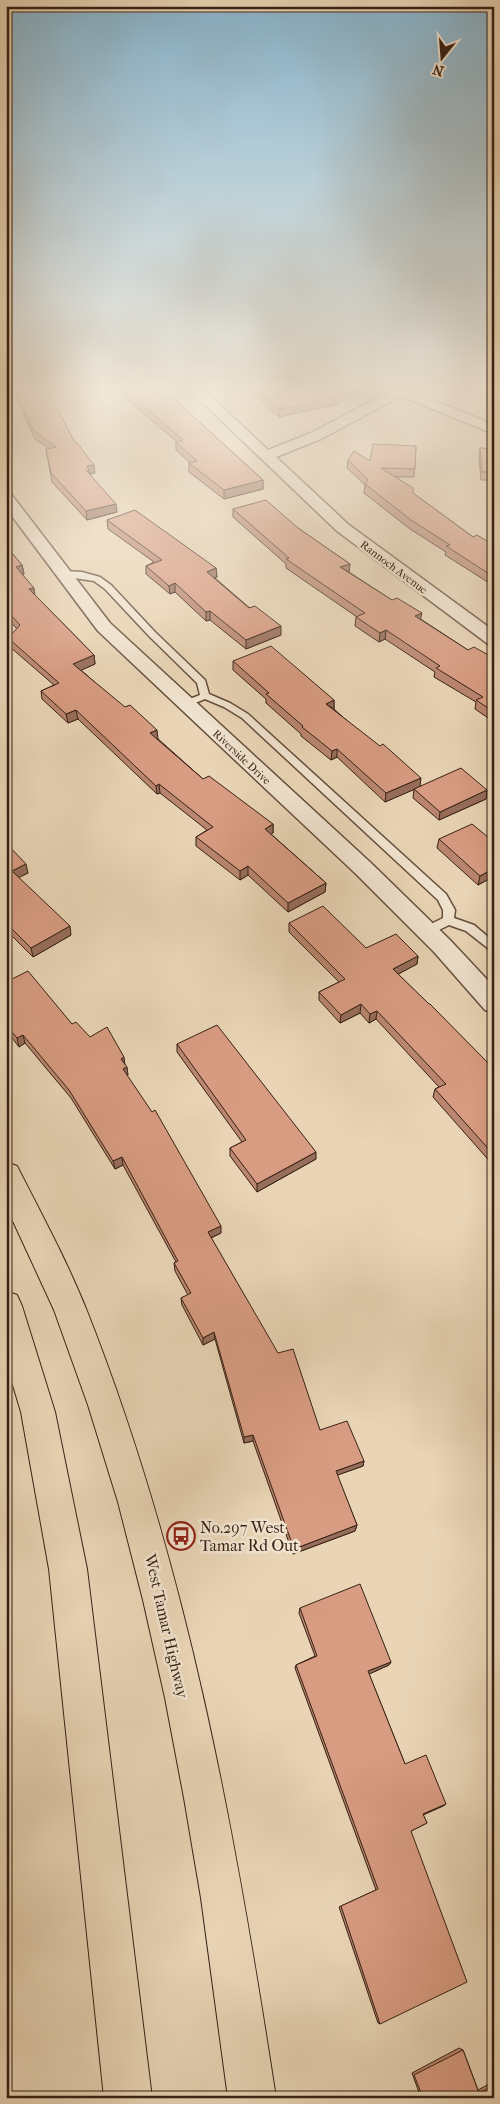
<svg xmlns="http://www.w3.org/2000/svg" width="500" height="2104" font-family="'IM FELL French Canon',serif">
  <rect width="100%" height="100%" fill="#e9d5b6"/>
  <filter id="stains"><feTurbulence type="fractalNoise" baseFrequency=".004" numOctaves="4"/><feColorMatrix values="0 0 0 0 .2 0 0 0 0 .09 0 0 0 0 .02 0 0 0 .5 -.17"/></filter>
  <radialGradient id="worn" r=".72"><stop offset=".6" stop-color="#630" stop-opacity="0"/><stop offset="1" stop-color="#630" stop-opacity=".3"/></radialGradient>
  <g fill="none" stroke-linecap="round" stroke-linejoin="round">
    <defs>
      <polygon id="lane" points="64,571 82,572 100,577 111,585 155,632 205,680 209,694 230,703 248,714 446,894 455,910 454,918 474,925 494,942 494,953 466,931 449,925 431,934 423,934 421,931 423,928 443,918 443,910 438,900 242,718 224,707 205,699 188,706 182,706 182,702 200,695 197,683 149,636 105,589 94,581 61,576 61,572"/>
      <g id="street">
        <polygon points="184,385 199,385 268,450 311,433 402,385 419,385 411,391 494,425 494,434 401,396 321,439 276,457 349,525 494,631 494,645 488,644 337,531"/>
        <polygon points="6,492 11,494 110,623 371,863 450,940 494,987 494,1012 485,1010 434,952 355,873 98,631 6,508"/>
      </g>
      <g id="highway">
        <path d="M 6,1162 L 17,1166 C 41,1213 67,1261 87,1311 C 187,1564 235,1830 276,2098 L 228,2098 L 201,1898 L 184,1798 L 165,1698 L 143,1600 L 118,1502 L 88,1405 L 54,1310 L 6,1206 Z"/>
        <polygon points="6,1291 17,1295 22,1306 55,1412 87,1569 152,2098 104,2098 49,1569 21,1412 6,1362"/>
      </g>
    </defs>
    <use href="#lane" stroke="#644d3c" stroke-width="3"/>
    <use href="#street" stroke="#644d3c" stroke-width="3"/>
    <use href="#highway" stroke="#372014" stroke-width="2"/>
    <use href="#lane" fill="#f1e4d0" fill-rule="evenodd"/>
    <use href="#street" fill="#f1e4d0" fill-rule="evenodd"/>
    <use href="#highway" fill="#e9d5b6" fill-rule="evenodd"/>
  </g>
  <g fill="#ba8670" stroke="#372014">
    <polygon points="18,385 97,385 54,391 54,392 49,393 75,443 95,473 90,474 117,512 87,520 52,482 46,449 48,448 35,439 18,402 16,394 21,393"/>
    <polygon points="115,385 153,385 162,397 185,409 263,480 263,489 224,499 189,472 189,463 190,463 176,450 176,441 115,389"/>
    <polygon points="244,385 377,385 366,391 362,390 334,405 279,417"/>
    <polygon points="416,446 414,477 395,477 413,493 473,537 494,545 494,586 445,555 446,552 410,529 364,493 365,485 347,468 348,460 370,461"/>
    <polygon points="480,448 494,449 494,480 481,480 479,457"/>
    <polygon points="233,509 298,528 350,564 349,572 468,650 494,658 494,722 475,709 476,702 434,677 435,672 385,639 379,642 355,626 356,617 357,617 286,568 286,564 233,517"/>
    <polygon points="107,520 216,568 217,577 215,578 281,635 246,649 210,620 206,621 175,592 170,594 146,574 146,566 154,562 108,529"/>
    <polygon points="6,546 22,565 24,574 22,574 35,595 94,655 95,664 81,670 203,779 273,824 273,833 271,834 326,883 325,892 288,912 248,875 240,880 196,846 196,837 207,830 160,793 157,794 78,719 68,723 42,699 41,691 54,685 10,647 8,638 17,629 6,617"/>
    <polygon points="233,661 334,700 334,709 420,786 487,790 486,799 439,820 413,798 414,789 385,802 337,757 331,760 301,736 301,734 266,703 266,699 233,670"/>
    <polygon points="439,839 494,842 494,884 489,879 478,885 437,848"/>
    <polygon points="6,843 28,873 18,877 71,935 33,957 6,930"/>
    <polygon points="289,923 366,948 418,956 417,964 398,974 494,1069 494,1181 488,1174 490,1166 493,1165 433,1097 435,1089 439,1087 376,1019 369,1023 360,1013 340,1023 319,1000 319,992 339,982 289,932"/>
    <polygon points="6,982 72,1024 125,1065 128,1075 127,1076 221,1233 211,1238 320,1430 364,1461 363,1466 337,1475 357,1525 355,1531 293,1554 253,1441 244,1443 215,1339 203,1345 182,1305 181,1298 188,1295 175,1271 174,1263 176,1262 123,1165 115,1169 71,1098 25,1043 19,1047 6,1030"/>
    <polygon points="177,1044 316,1159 257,1192 230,1156 230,1148 242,1142 177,1052"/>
    <polygon points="300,1608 391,1662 389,1665 369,1674 405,1764 446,1804 443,1806 423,1815 427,1823 411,1831 380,2024 378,2023 339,1907 376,1890 295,1668 296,1665 315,1656 299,1613"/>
    <polygon points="459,2048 463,2050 478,2090 491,2083 494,2084 494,2098 421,2098 412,2073"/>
  </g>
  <g fill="#976d5b" stroke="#372014">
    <polygon points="45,385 97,385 54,391 54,392 46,393"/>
    <polygon points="358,385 363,385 362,390 334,405 279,417 279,409"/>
    <polygon points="366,385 377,385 366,391"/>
    <polygon points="94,465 95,473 90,474 87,466"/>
    <polygon points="263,480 263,489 224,499 224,490"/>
    <polygon points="116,504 117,512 87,520 86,511"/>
    <polygon points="350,564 349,572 340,567"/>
    <polygon points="22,565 24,574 18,575 16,567"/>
    <polygon points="216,568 217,577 208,580 207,572"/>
    <polygon points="175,583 175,592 170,594 169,586"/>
    <polygon points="34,588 35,597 29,589"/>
    <polygon points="210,611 210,620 206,621 206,612"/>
    <polygon points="422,613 420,622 415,616"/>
    <polygon points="281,626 281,635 246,649 246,640"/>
    <polygon points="386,630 385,639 379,642 380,633"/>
    <polygon points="94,655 95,664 75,673 73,664"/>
    <polygon points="334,700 334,709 326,704"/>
    <polygon points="76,710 78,719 68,723 66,714"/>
    <polygon points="157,730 158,739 151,742 150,733"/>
    <polygon points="337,749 337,757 331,760 332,751"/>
    <polygon points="421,778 420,787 385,802 386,793"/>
    <polygon points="159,784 160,793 157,794 156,786"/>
    <polygon points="487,790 486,799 439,820 440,812"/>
    <polygon points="273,824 273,833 265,838 265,829"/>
    <polygon points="26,864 28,873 14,880 12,871"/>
    <polygon points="248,866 248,875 240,880 240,871"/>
    <polygon points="491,870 489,879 478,885 480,876"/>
    <polygon points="326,883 325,892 288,912 288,903"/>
    <polygon points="70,926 71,935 33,957 31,948"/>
    <polygon points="418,956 417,964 391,978 393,969"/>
    <polygon points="361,1004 360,1013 340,1023 341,1015"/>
    <polygon points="377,1011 376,1019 369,1023 370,1014"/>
    <polygon points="23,1035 25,1043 19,1047 17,1038"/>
    <polygon points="124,1057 125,1065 121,1059"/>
    <polygon points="127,1067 128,1075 124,1077 123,1069"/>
    <polygon points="316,1152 316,1159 257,1192 257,1184"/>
    <polygon points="122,1157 123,1165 115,1169 113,1161"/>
    <polygon points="221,1226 221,1233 208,1239 208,1232"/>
    <polygon points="214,1332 215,1339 203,1345 203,1338"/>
    <polygon points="253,1435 253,1441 244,1443 244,1437"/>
    <polygon points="364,1461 363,1466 335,1476 336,1471"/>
    <polygon points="357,1525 355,1531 293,1554 294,1549"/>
    <polygon points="391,1662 389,1665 367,1675 368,1671"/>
    <polygon points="446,1804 443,1806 420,1816 423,1814"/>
  </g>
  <g fill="#d89c82" stroke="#372014">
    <polygon points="20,385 48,385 45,385 75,443 77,443 94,465 87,466 90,473 86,470 116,504 86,511 51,473 46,449 56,447 34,431 16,394 24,393"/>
    <polygon points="119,385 153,385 162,397 170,393 185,409 263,480 224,490 189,463 197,461 176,442 183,440"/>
    <polygon points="253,385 358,385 334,397 279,409"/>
    <polygon points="373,444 416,446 415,469 381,468 413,488 413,493 473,537 477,535 494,545 494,577 446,546 450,545 411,520 365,484 368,480 348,460 354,451 370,461"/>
    <polygon points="480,448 494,449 494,472 482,472"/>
    <polygon points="266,500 298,528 350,564 340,567 392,600 397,598 422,613 415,616 468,650 474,647 494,658 494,712 476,700 483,697 436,668 440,666 386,630 380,633 356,617 365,613 286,559 289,558 233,509"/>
    <polygon points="135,510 216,568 207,572 249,608 255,606 281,626 246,640 210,611 206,612 175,583 169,586 146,566 162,560 107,520"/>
    <polygon points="6,546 22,565 16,567 34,588 29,589 94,655 73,664 125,707 130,705 157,730 150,733 203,779 209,776 273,824 265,829 326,883 288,903 248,866 240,871 196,837 213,827 159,784 156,786 76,710 66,714 41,691 59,683 8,638 20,625 6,610"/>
    <polygon points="271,646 334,700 326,704 380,746 383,744 421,778 386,793 337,749 332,751 302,727 303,726 266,694 269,693 233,661"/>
    <polygon points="461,768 487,790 440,812 414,789"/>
    <polygon points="472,824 494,842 494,873 491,870 480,876 439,839"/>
    <polygon points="6,843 26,864 12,871 70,926 31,948 6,923"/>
    <polygon points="323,906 366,948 396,934 418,956 393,969 429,1004 430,1004 494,1069 494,1155 435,1089 446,1084 377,1011 370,1014 361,1004 341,1015 319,992 345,979 289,923"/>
    <polygon points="28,971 72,1024 76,1022 90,1037 107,1027 124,1057 121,1059 127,1067 123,1069 152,1112 155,1110 221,1226 208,1232 278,1353 293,1349 320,1430 347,1421 364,1461 336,1471 357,1525 294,1549 253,1435 244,1437 214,1332 203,1338 181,1298 191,1293 174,1263 178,1261 122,1157 113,1161 69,1090 23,1035 17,1038 6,1025 6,982"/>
    <polygon points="217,1025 316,1152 257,1184 230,1148 246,1140 177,1044"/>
    <polygon points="494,1164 494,1170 490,1166"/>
    <polygon points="360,1584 391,1662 368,1671 405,1764 426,1755 446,1804 423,1814 427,1823 411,1831 467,1982 380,2024 341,1906 378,1889 296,1665 317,1656 300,1608"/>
    <polygon points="463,2050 479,2093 494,2086 494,2098 423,2098 414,2075"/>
  </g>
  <linearGradient id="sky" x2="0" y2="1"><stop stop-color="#87b6d1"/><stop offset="0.57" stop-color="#f5ecde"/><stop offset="1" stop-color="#f5ecde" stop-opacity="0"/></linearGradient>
  <rect width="500" height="680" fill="url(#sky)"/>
  <defs>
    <symbol id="bus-ring" viewBox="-11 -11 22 22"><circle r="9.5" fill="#f1e4d0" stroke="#8f2418" stroke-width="1.5"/><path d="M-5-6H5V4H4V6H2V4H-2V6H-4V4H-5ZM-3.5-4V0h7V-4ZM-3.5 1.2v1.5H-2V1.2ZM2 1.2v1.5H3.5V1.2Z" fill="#8f2418"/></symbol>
  </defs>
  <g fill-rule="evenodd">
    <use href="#bus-ring" x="165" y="1520" width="32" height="32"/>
  </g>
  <g text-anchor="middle" stroke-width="5" stroke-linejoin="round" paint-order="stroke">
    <g font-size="11" fill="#372014" stroke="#f1e4d0">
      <text transform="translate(394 567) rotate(37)" y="4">Rannoch Avenue</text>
      <text transform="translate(242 757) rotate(43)" y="4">Riverside Drive</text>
    </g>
    <g font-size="16" fill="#372014" stroke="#f1e4d0" text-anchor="start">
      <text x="200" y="1533">No.297 West<tspan x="200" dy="18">Tamar Rd Out</tspan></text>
    </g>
    <g font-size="16" fill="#372014" stroke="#f1e4d0">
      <text transform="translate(167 1626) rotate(77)" y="6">West Tamar Highway</text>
    </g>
  </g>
  <rect width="500" height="2104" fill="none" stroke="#e9d5b6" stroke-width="25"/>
  <rect x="8" y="8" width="485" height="2089" fill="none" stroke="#372014" stroke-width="2.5"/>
  <rect x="12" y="12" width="475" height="2079" fill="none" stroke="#372014"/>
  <g transform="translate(442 58) rotate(197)" stroke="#f1e4d0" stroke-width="4" paint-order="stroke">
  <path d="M0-4L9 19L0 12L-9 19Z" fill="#372014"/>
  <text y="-8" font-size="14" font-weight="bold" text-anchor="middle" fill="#372014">N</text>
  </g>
  <rect width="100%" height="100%" filter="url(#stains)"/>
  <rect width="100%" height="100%" fill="url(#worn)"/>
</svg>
